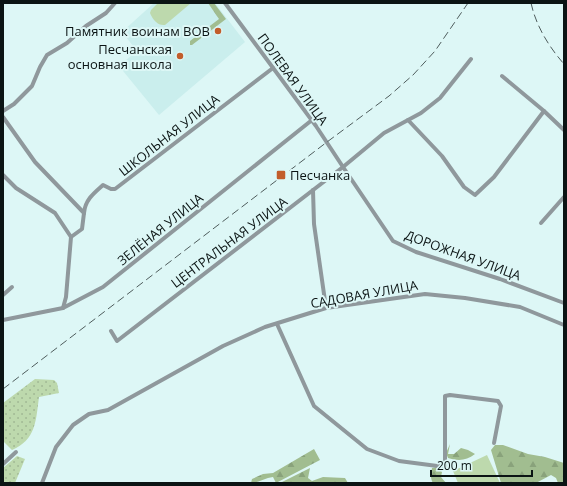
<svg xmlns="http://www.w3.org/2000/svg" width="567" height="486" font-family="'Open Sans',sans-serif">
  <defs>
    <pattern id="green-dots" width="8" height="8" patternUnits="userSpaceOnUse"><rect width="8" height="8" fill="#bdd9ad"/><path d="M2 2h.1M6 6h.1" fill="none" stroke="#a1b994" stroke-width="1.8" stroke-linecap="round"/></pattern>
    <pattern id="forest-firs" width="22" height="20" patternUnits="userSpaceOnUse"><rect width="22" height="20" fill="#a1bd90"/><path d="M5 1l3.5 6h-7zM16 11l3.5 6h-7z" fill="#89a27b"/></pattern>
  </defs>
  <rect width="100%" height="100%" fill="#ddf7f6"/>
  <polygon fill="#caeeed" points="154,3 215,3 245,42 159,115 119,66 137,51 122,32"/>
  <g fill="url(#green-dots)">
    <path d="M 35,379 L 54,380 L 57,383 L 59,393 L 39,397 C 36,420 36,440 12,450 L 3,441 L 3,403 Z"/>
    <polygon points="17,456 25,459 15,483 3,483 3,468"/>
  </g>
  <g fill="url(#forest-firs)">
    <polygon points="208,3 214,3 226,19 192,45 190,45 190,41 219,19"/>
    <path d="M 450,444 L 448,454 L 454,454 L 461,448 L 468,450 L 475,454 C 466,461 458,461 448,458 L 446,453 Z"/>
    <polygon points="495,445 503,445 528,454 545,457 564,463 564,483 558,483 556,478 551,475 536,483 501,483 491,450"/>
    <path d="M 314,449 L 320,460 L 276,483 L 273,477 C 265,478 258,483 251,483 L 252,479 L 263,474 L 273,473 Z"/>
    <path d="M 437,467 L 442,472 L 441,477 L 446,483 L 433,483 C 430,478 431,473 432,468 Z"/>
    <polygon points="310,468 308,478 312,481 323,477 345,478 348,483 280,483"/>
  </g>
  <g fill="#bdd9ad">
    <path d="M 158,3 L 191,3 L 165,25 C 158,26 153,20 150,13 L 151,10 Z"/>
    <polygon points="487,455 500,483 458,483 453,471"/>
  </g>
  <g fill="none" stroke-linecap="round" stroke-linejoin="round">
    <g stroke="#8f989c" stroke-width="4">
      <polyline points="225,3 316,126 343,167 393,241 416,252 500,279 564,303"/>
      <polyline points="502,76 544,111 564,130"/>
      <polyline points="3,111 14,104 32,86 40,67 47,55 67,43 86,26 106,13 115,3"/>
      <polyline points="3,117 35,162 84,213 82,229 71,237"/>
      <polyline points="408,120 442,156 464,187 475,195 494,177 544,111"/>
      <polyline points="3,175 16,188 55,213 71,237 66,297 63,308"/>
      <polyline points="313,190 314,224 326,308"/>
      <path d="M 84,213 C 85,200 94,193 103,185 L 111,189 L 115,189 L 273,68"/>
      <polyline points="541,223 564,197"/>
      <polyline points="3,295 12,287"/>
      <polyline points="3,320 63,308 103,287 312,120"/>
      <polyline points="277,324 314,406 367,449 399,461 445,467 445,396 450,395 498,401 501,406 494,443"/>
      <polyline points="111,331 117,341 343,167 384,133 421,113 440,98 471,59"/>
      <polyline points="3,464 16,452"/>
      <polyline points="42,483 56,447 73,425 89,414 108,410 223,346 265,327 326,308 425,294 465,298 520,307 564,325"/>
    </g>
    <g stroke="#4f5d5d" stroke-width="1" stroke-dasharray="8 4" stroke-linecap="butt">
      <path d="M 531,3 C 536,26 549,47 564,64"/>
      <polyline points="3,389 327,142 389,96 413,75 435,51 468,3"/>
    </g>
  </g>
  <g fill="#c25d2b" stroke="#ddf7f6" stroke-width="1.5">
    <circle cx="218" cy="31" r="4"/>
    <circle cx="180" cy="56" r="4"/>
    <rect x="276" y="170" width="10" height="10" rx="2"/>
  </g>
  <g text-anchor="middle" stroke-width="4" stroke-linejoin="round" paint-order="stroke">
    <g font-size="13" fill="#0b1414" stroke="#ddf7f6" text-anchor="end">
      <text x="210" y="36">Памятник воинам ВОВ</text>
      <text x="172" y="54">Песчанская<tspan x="172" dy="15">основная школа</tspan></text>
      <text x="290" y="180" text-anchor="start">Песчанка</text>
    </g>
    <g font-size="13" fill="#0b1414" stroke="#ddf7f6">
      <text transform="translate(293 79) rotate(54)" y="5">ПОЛЕВАЯ УЛИЦА</text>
      <text transform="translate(169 135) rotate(-38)" y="5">ШКОЛЬНАЯ УЛИЦА</text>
      <text transform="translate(160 229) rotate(-39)" y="5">ЗЕЛЁНАЯ УЛИЦА</text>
      <text transform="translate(229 242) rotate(-37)" y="5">ЦЕНТРАЛЬНАЯ УЛИЦА</text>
      <text transform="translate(463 255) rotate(20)" y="5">ДОРОЖНАЯ УЛИЦА</text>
      <text transform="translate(364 294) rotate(-10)" y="5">САДОВАЯ УЛИЦА</text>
    </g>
  </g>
  <rect width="567" height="486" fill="none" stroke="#0b1414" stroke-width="8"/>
  <path d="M431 470v6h101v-6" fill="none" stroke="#0b1414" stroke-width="2"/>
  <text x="437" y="470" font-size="12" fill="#0b1414" stroke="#ddf7f6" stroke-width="3" paint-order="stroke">200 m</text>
</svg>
